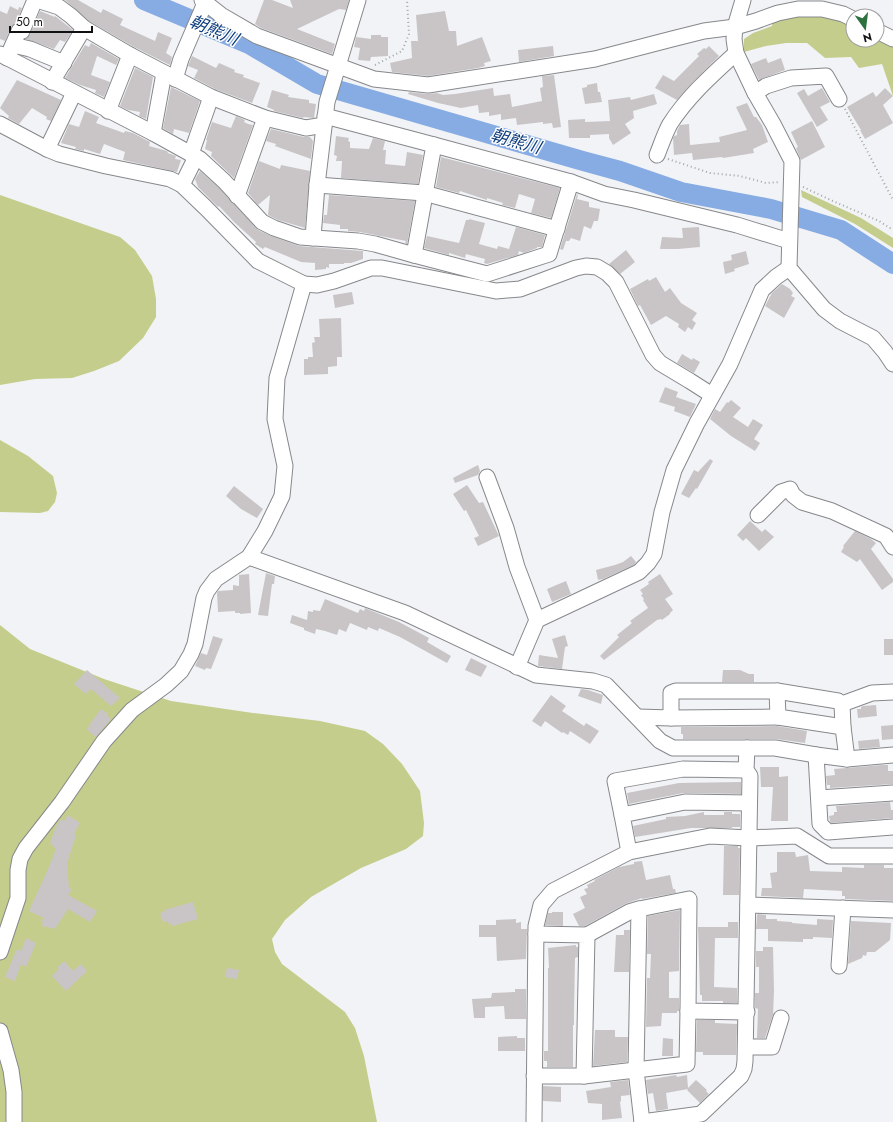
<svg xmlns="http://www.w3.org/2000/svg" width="893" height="1122" font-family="Jost,'Noto Sans JP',sans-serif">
  <rect width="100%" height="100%" fill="#f1f3f6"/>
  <g fill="#c5cd8c">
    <polygon points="806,14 839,17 853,24 853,40 877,40 877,37 893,47 893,96 882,64 859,68 851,57 825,58 807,43 786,43 766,46 744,52 744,39 753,33 772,26 773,21"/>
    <polygon points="801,190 861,218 893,238 893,248 855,224 802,197"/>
    <polygon points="0,195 120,237 135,250 152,276 156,299 156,317 143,338 119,361 94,371 72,378 35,379 0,385"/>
    <polygon points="0,440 28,456 53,476 57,493 55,502 48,511 40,513 0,512"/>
    <polygon points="0,625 30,649 104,679 171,701 253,713 320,721 365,731 383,744 402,764 420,791 424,823 423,836 406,849 361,868 311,897 285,920 272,939 275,952 282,964 345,1012 355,1028 364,1056 377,1122 0,1122"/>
  </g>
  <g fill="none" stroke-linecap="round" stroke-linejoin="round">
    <polyline stroke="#87ace3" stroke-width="20" points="144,0 249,44 317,84 583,161 620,171 681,192 771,209 841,230 893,264"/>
  </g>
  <g fill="#c9c5c7">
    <polygon points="65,0 78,0 101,13 103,9 123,19 120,25 155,41 158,32 172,38 166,53 172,57 170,65 134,47 89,21"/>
    <polygon points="264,0 272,0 293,8 290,0 349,0 346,10 339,9 297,29 335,44 332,54 261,28 255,24"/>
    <polygon points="10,6 18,10 19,7 22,8 16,23 11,27 5,41 0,39 0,11 7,14"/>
    <polygon points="40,11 55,17 55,16 73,30 65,42 60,40 54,49 26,39 30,34"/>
    <polygon points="445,11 449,31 456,31 457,46 482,37 491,61 484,63 485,66 478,68 428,76 392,72 390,63 412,58 411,41 418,41 416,15"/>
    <polygon points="371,35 381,35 381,37 388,37 388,56 371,57 370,61 358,60 360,48 354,47 356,37 371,39"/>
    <polygon points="91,43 119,59 116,65 97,56 91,75 110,82 104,97 95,93 96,90 80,85 65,78 85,45 89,47"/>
    <polygon points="553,46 554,56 519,62 518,50"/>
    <polygon points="709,46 719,56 695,80 677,100 655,88 663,75 674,81 699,56 697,54 704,48 706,49"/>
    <polygon points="192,56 216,68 219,63 235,70 234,72 244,75 243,77 260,83 252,103 215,89 194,78 198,70 188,66"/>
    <polygon points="766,58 768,63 781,58 785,70 759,80 751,64"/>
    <polygon points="135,68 153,77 146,119 139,116 140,112 128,110 120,106"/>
    <polygon points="554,75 561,127 553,128 552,123 543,124 543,122 517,125 516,118 501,120 501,114 489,116 489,112 479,113 478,105 461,108 438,103 408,94 409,92 427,94 437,93 443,95 455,94 493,88 494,96 510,94 512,107 542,101 540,88 543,87 542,76"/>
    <polygon points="17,80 61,100 51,121 46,119 47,117 32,108 19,124 8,118 9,116 0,108"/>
    <polygon points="597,83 598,92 600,92 602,102 585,104 582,88 587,87 587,85"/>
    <polygon points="171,87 200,101 189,133 174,129 173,134 163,128"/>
    <polygon points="822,88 830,102 820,107 828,120 817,127 797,93 804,89 808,96"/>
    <polygon points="885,88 893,96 883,105 893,123 865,139 860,130 861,130 847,107 873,92 876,97"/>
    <polygon points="272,90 289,95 288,97 309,100 309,103 316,104 314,118 303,117 303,118 274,111 274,110 267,107"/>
    <polygon points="654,94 657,104 633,111 634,118 625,124 631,133 613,145 609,138 609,134 590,135 590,138 569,138 568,120 585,119 585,122 610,121 608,100 630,97 631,100"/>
    <polygon points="747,103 754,117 756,117 762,125 768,142 753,149 754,153 723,158 722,157 693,160 692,153 674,155 673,138 674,136 677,135 677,131 680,125 689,124 690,145 720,142 719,137 747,130 736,107"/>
    <polygon points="85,111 99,117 96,123 124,133 125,131 133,133 150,142 149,146 167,151 168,153 176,156 175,159 181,160 177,172 123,160 125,152 104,144 100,154 84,149 84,151 75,149 76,147 61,143 69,124 79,127"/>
    <polygon points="236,116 245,120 244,122 248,124 253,125 234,178 211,156 212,152 205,149 207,140 206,140 212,122 231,128"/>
    <polygon points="812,121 825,147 801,160 796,148 798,147 791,132"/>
    <polygon points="271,129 304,137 310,137 313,141 311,159 275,146 276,144 266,141"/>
    <polygon points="336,136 349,138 348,141 350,142 350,148 369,149 373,138 385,141 383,150 386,150 385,164 405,166 407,152 423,155 418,184 341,178 342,161 336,161 337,156 334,155"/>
    <polygon points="441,157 560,188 551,218 531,213 535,199 519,194 515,208 502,205 503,203 487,198 487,200 460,191 459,193 436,187"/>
    <polygon points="259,161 280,169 281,165 310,171 305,228 278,220 268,215 270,195 258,205 248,193"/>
    <polygon points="200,171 218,187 258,230 271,236 299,246 363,251 363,259 351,263 344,263 344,264 329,264 329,268 326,267 326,269 315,270 315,263 301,262 265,247 263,249 255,244 256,242 234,222 219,206 218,207 198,187 195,179"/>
    <polygon points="577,194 578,195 577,199 589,202 589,207 600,209 598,221 594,221 591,229 584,226 580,241 571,238 569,241 566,241 563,250 560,249"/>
    <polygon points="329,195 415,201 407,244 405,243 406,241 360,232 348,231 348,229 340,229 340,225 323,223 324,215 327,215"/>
    <polygon points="469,219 485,223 479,244 497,249 498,246 509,249 516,227 545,235 542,247 537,247 537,248 524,253 519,251 518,255 487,264 484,263 485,259 466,254 465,258 449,253 449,255 424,248 427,236 459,243 466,220 469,220"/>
    <polygon points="699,227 700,247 678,249 660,249 662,237 683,238 682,228"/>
    <polygon points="626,250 635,262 620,274 609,264"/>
    <polygon points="746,251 749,264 734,269 735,271 725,274 723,262 732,260 731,255"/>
    <polygon points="656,277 665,292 670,288 681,303 697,313 692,320 696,323 692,330 688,327 685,332 678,327 679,324 666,316 651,325 640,305 638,306 630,289 648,279 649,281"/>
    <polygon points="782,284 790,289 793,293 791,296 795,298 784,318 765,306 772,293"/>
    <polygon points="352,292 354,304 335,308 333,295"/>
    <polygon points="341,318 342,357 337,357 337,366 328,367 328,374 304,375 304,359 308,359 308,357 313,357 312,343 315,342 314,337 320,337 319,319"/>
    <polygon points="682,354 692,360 693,358 700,362 694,373 677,363"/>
    <polygon points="665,387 678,392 676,397 696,404 690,417 674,411 675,407 659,402"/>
    <polygon points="731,400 741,408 733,417 748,427 753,419 763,425 754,439 760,443 755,451 731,436 710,419 715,409 720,412 727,402 728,403"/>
    <polygon points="710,459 713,461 697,489 696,488 689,498 681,494 694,470 698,472"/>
    <polygon points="478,465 480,471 478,475 455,483 453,478"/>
    <polygon points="467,485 479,503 483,502 499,536 478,546 474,538 479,536 466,510 464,511 453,494"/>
    <polygon points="234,486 263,509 257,518 241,509 226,496"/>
    <polygon points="750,521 762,532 765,529 774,537 759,551 746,538 743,541 737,535"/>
    <polygon points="855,531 871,539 876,543 871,549 893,579 893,582 882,590 860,559 857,562 841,552 844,547 843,546"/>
    <polygon points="631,556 636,562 634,565 603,579 598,580 596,570 615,565 623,562"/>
    <polygon points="266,573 275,576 274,584 272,584 268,616 258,615"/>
    <polygon points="249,574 251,613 240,614 240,613 235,613 235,611 218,612 217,593 218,591 233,590 233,585 239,586 239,575"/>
    <polygon points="660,574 673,594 665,599 673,610 670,613 670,614 662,620 661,619 657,620 604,660 600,656 619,637 617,635 632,623 630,621 648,608 643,600 644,599 641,595 643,594 640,590 649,584 648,582"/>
    <polygon points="566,581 571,594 552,602 547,589"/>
    <polygon points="325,599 358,613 360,609 364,611 365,608 399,622 429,638 427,642 451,656 447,663 400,637 379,628 378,631 368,627 367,630 350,623 346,632 339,629 337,635 325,631 316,629 315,634 304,630 304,628 290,623 292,615 307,620 308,611 313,612 313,610 320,611"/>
    <polygon points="565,635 568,646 565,647 562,669 538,666 539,655 558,658 552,639"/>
    <polygon points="213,636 223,639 211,669 206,668 205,670 195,666 201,653 207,655"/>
    <rect x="884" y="639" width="9" height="16"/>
    <polygon points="471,658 487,666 481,677 465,670"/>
    <polygon points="87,670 120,698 111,706 91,689 86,694 74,684"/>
    <polygon points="723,670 740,670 749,674 754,674 754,682 722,682"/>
    <polygon points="581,689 588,690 603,695 601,704 578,696"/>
    <polygon points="551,695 566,706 562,711 584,726 586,723 599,731 590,744 570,731 568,735 563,732 562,733 545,721 541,727 532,721"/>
    <polygon points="876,705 877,716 858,718 857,709 861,709 861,707 863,706"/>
    <polygon points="101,709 108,714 107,716 111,719 96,737 87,730 89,727 88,727"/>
    <polygon points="893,725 893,739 882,740 881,726"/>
    <polygon points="777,726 807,731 805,743 776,739 683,739 683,734 681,734 681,727"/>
    <polygon points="879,739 880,747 859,749 858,741"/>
    <polygon points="882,765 888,765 888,771 893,771 893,784 830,788 830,785 827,785 826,776 835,775 834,769"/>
    <polygon points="760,767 779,767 779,777 788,776 788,821 771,821 773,787 761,787"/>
    <polygon points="741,782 741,794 683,793 629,804 627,793 679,783"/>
    <polygon points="890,802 891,810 893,810 893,818 831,823 830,821 829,816 834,815 834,812 837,812 836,806"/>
    <polygon points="704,812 704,815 724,815 724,812 732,812 732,814 740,814 740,827 732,827 732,828 691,828 635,837 633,826 666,819 666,817 685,816"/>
    <polygon points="68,815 80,823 74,833 76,835 67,864 69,888 72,890 68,895 97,911 90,922 68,909 55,929 42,926 43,923 41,921 44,918 29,911 49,867 56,849 50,843 56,827 61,819 64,821"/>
    <polygon points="724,846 738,846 738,848 740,848 739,895 723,895"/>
    <polygon points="777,852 795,852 796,857 808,855 810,871 842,872 842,867 864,868 864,865 884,865 884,868 893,868 893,901 845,899 845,896 842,896 842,891 804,889 803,898 761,896 762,888 772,888 770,873 777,872"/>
    <polygon points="642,861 646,880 670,875 673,889 675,889 676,893 642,899 642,898 625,904 585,926 579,926 573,914 585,908 580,897 587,894 584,889 588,888 587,885 595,881 594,880 619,867 634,864 634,862"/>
    <polygon points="193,902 198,919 172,926 171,923 168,924 168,921 163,922 160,913 165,912 164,910"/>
    <polygon points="680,910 679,971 669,972 669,998 679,998 679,1011 677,1011 677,1013 662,1013 661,1026 646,1027 647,978 650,978 651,954 647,954 648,916"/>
    <polygon points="552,912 563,912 563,926 545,925 548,913 552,913"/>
    <polygon points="758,914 766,915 766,919 777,919 777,921 792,922 792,923 817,925 817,919 833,920 832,938 813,937 813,939 803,939 803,942 768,941 768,929 756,929 757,915"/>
    <polygon points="516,919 516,923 521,922 521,929 527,929 526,959 497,961 496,937 479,937 479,925 496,925 496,920"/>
    <polygon points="851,921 891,923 890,940 875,952 867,952 866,956 863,955 862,958 848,964"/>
    <polygon points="728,922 738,922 738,938 715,938 714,987 737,988 737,1003 723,1003 723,1001 702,1001 702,995 700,995 698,927 728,927"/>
    <polygon points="624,930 630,930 629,972 614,972 616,935 624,935"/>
    <polygon points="26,938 36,943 26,967 21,964 15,981 5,977 17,949 21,951"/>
    <polygon points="576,945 576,947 578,947 578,957 575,958 574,1014 574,1025 573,1025 573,1067 547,1067 547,1061 544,1061 544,1051 548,1051 548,968 549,968 548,948"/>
    <polygon points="763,947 773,947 774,991 773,1015 765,1038 757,1038 758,1009 755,1008 755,993 759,993 759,967 756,967 756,951 763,951"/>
    <polygon points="64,961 73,971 81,964 87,971 66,991 52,976 59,969 57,968"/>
    <polygon points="227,968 239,970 237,979 225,977"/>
    <polygon points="515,989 526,989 526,1019 505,1019 504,1006 485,1007 485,1018 474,1018 472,999 491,998 492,993 515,992"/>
    <polygon points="697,1020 715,1020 715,1023 737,1024 736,1055 703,1055 703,1052 696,1052"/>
    <polygon points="595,1030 615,1030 615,1037 628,1037 627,1062 593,1066"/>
    <polygon points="517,1036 517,1038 525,1038 525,1051 498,1051 498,1037"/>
    <polygon points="663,1038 673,1039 673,1056 662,1056"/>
    <polygon points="676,1075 677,1077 687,1075 688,1088 696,1080 707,1090 706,1091 709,1094 700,1103 687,1090 688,1089 666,1093 668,1109 656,1111 653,1093 648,1094 646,1080"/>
    <polygon points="628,1080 630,1095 621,1096 621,1101 620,1102 622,1118 602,1120 602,1104 588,1103 586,1091 611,1087 610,1082"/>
    <polygon points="543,1086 561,1087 561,1102 543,1101"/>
  </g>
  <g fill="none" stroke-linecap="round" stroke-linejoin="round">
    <defs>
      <g id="minor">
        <polyline points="37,0 59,7 71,16 84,28 130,55 211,97 265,118 306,128 324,125"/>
        <polyline points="202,0 221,15 257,36 374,79 428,85 595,59 672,39 704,31 735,27 756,21 778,13 798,9 822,9 843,14 853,19"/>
        <polyline points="743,0 735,27 734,39 736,53 755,93 773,124 792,161 789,268 824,309 840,321 873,338 885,352 893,364"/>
        <polyline points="877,31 893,39"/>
        <polyline points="13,45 30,49 64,63"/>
        <polyline points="0,54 153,133 200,159 224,181 262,222 274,228 300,237 358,241 375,244 414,255 434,145 571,182 604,194 634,200 737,225 789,241"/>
        <polyline points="7,58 19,31 22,31 35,0"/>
        <polyline points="175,79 181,59 205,3"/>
        <polyline points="52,82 84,28"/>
        <polyline points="755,93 766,86 791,78 826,76 839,99"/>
        <polyline points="108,111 130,55"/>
        <polyline points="325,116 434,145"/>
        <polyline points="0,124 47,149 59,154 106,166 170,179 182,185 206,208 258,261 304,284 317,285 334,281 371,268 382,268 496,291 520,289 576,268 586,266 597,267 607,273 616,282 653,355 660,363 690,381 712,395"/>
        <polyline points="153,133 164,73"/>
        <polyline points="47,149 74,93"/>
        <polyline points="191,154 211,97"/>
        <path d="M 657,155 C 661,145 665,133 670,124 C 688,96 713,74 736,53"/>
        <polyline points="182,185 196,157"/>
        <polyline points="317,185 424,193 557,229"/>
        <polyline points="237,196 265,118"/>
        <polyline points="313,238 317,185 327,102 358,0"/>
        <polyline points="414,255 487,274 549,254 571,182"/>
        <polyline points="487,477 506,528 517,567 537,620"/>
        <polyline points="758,515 781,492 790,489 793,495 802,502 832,511 886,536 893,547"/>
        <polyline points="249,557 405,613 536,675 593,681 606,685 660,741 673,748 747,748"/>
        <polyline points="517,667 537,620 639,572 648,563 654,554 662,512 674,470 697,423 730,364 762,290 776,277 789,268"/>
        <polyline points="777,691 778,717 843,727"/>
        <polyline points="842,704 843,727 847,759"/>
        <polyline points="638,717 671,718 671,693 676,691 777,691 838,701 842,704 872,693 893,692"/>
        <polyline points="671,718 778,717"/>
        <polyline points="893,755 847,759 816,755 820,824 828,832 893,827"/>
        <polyline points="819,798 893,793"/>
        <polyline points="622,815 615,781 683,769 746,770"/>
        <polyline points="629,852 622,815 685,802 749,803"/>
        <polyline points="748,905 893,910"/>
        <polyline points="536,934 587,935 584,1076"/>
        <polyline points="587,935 629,912 639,909"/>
        <polyline points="0,952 18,898 18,870 20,859 26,848 62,802 104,741 132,710 166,685 181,671 191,654 195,644 204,598 207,591 216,579 249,557 265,531 282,496 285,466 275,419 277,378 304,284"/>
        <polyline points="839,966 843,908"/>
        <polyline points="0,1031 11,1070 14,1092 14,1122"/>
        <polyline points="746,1047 772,1047 781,1018"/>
        <polyline points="534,1076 584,1076 687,1064 688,1011"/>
        <polyline points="534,1122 536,926 541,905 553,891 629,852 710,836 749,838 797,836 829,856 893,856"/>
        <polyline points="642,1122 701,1114 741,1076 744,1069 745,1061 750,776 746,770 747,748 775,748 816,755"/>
        <polyline points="642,1122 636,1070 639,909 689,899 688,1011 747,1012"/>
      </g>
    </defs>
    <use href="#minor" stroke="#86888b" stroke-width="17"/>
    <g stroke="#a3a5a7" stroke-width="2" stroke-dasharray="1 3" stroke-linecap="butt">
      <polyline points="375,65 402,51 409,34 407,0"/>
      <polyline points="845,109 893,200"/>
      <polyline points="668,159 710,173 740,176 766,183 780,182"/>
      <polyline points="803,187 835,202 879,221 893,230"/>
    </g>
    <use href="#minor" stroke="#fff" stroke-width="15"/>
  </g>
  <g text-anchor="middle" stroke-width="3" stroke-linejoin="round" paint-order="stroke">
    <g font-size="17" font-style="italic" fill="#0f3d7d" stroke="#fff">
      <text transform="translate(214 30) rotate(23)" y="6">朝熊川</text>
      <text transform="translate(516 141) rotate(16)" y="6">朝熊川</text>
    </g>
  </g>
  <g transform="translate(865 28) rotate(166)"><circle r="19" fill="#ffffff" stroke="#9fa0a0"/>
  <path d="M0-3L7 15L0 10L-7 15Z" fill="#2d723e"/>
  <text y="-6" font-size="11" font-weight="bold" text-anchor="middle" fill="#101112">N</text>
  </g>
  <path d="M10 26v6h82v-6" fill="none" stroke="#101112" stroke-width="2"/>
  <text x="16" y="26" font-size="12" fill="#101112" stroke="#ffffff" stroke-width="3" paint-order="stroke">50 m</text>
</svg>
